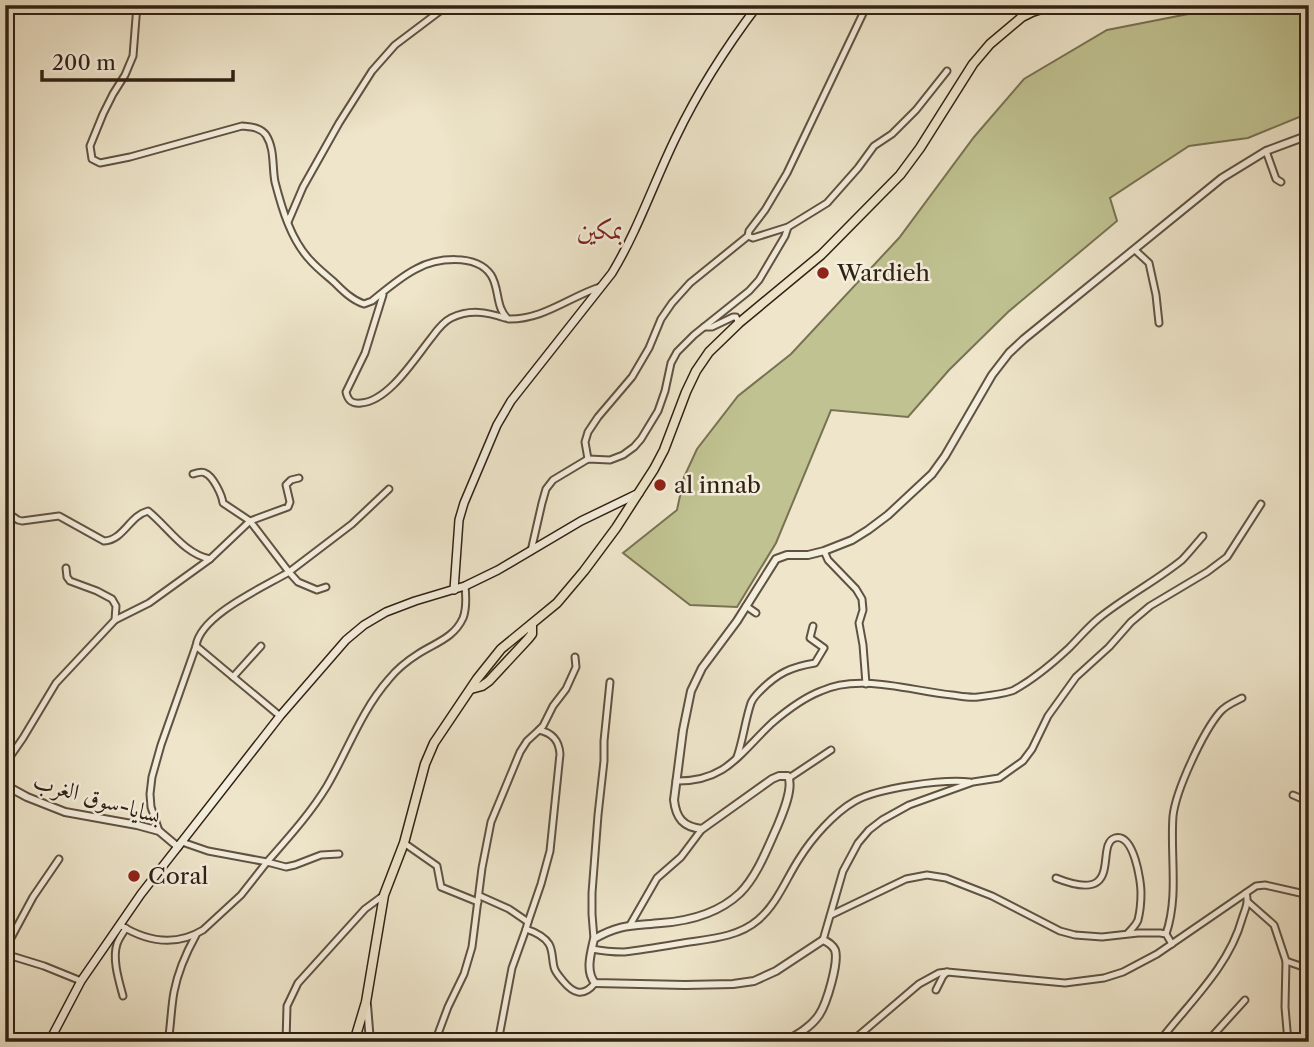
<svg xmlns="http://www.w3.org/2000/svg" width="1314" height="1047" font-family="'Libre Caslon Text',Amiri,serif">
  <rect width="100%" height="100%" fill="#eee5ca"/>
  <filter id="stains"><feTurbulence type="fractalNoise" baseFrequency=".00286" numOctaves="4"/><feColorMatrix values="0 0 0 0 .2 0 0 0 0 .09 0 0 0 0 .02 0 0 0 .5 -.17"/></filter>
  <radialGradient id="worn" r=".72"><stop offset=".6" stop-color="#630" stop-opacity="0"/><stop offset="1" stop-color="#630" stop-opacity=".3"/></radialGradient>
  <polygon fill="#c0c291" stroke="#787253" stroke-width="2" points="1234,5 1309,5 1309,113 1248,138 1189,146 1110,198 1117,221 1008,312 949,370 908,417 831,410 776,543 737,607 690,605 623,553 677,510 684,477 697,449 738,396 791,354 899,238 974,137 1024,79 1107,30"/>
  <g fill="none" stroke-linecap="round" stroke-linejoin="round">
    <defs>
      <g id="minor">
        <path d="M 137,5 L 133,56 L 125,75 L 113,94 L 103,114 L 90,146 L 92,159 L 100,163 L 130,157 L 242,126 C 251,127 260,127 266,135 C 275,149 272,167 275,182 C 282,209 291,240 310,260 C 317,268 326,275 334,282 C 343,291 352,300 364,304 L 372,301 C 384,291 402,276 416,269 C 436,258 476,253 491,275 C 500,289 495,307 508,319 C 543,320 569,297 600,287"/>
        <polyline points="1266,151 1276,179 1281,182"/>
        <polyline points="288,222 303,187 339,123 372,71 395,45 448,5"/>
        <polyline points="748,236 753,238 788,227 827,203 858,168 874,146 892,134 916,110 947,71"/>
        <polyline points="1135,250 1149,263 1156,295 1159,323"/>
        <path d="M 383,295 L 365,353 L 346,392 C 348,401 352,404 361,403 C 389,401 415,358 432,337 C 437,330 443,322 451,318 C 470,309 486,312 505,318"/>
        <polyline points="704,327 712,327 733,317 736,317 739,323"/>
        <polyline points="588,459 585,442 588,432 598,417 632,377 649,348 661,319 672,303 690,283 748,236 749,231 765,210 787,173 867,5"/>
        <path d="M 5,511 L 18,520 L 22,521 L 59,516 L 104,541 C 124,540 129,516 148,511 C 168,527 184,554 210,559"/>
        <polyline points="531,551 542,503 546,489 553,480 588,459 610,460 623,455 634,447 641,439 658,411 665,391 671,363 677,352 694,335 749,291 759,280 785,236 788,227"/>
        <polyline points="824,551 828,560 856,589 862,599 863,610 859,623 863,645 866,684"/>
        <polyline points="326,587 317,590 298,582 289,572 352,524 389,489"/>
        <polyline points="746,606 756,613"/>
        <path d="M 115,620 L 149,603 L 210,559 L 250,521 L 223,503 C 222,495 213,476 205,473 C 202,471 196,473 193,474"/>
        <polyline points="196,646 280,716"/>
        <polyline points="233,677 261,646"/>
        <polyline points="539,730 543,726 553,706 566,689 576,667 575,657"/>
        <path d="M 737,757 C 743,740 745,721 751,703 C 753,698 757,694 761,690 C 778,673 791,667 815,663 L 824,648 L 810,638 L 813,626"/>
        <polyline points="5,764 23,738 56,683 115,620 116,606 112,599 97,591 70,581 67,577 66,568"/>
        <polyline points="789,778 831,750"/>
        <path d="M 676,781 C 726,782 740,753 772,723 C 786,711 803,698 821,691 C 859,673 911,691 952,695 C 960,696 970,698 978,697 C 986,696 1008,693 1014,690 C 1034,679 1053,663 1069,648 C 1079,638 1088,627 1099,618 C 1125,597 1156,581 1182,560 C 1189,553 1196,544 1203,536"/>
        <polyline points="1293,795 1309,802"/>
        <path d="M 159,831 L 151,807 L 150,794 L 152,777 L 161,745 L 196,646 C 200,615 264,587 289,572 L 250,521 L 288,507 L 290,502 L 286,485 L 291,480 L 299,478"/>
        <path d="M 182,842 L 208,851 L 267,862 C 288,838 310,814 327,786 C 348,750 361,711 389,679 C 397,669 407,661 418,654 C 435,643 454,638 463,618 C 467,608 466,596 465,586"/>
        <polyline points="404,843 437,866 441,887 478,902"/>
        <path d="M 1056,878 C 1126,906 1094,844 1115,838 C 1134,833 1141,881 1141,893 C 1141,901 1140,912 1138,920 C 1136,925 1132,929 1128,933"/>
        <path d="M 480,896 L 509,909 L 528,922 L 526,929 C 535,932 544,936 549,944 C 553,951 552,959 554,967 C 555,972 559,976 563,981 C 573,993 583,998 595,983"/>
        <polyline points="1248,902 1274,925 1286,961 1285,1007 1288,1042"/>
        <polyline points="831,915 906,879 927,875 946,878 992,896 1060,931 1075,935 1102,937 1138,933 1160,933 1166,934 1172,944"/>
        <path d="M 120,925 C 146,941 175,947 203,930 L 241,895 L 267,862 L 286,867 L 295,865 L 321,855 L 339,854"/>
        <polyline points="630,925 657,878 681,857 702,829"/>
        <path d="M 1166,934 C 1179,896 1170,855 1173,816 C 1176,790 1203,732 1220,712 C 1226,705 1234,702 1242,698"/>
        <polyline points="594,939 592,914 592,893 598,815 604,761 604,741 610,682"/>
        <polyline points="823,940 843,871 858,843 869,830 882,820 909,805 973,782 999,778 1023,761 1032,749 1048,716 1076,677 1109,647 1131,622 1150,606 1207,572 1227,557 1261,504"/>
        <polyline points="5,949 33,897 59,859"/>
        <path d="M 592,949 C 602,951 613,952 624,952 C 641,950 659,947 677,944 C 704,939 736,939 758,920 C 777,904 786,879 799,859 C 812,838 834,813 855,801 C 878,788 943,779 970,782"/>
        <polyline points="5,954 44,966 81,981"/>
        <polyline points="1286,961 1309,969"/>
        <polyline points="936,990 943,976 947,972"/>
        <path d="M 123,996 C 119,981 112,959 117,944 C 119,938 123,933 126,928"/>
        <path d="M 168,1042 C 171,1025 171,1008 174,992 C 178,971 186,953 196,935"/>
        <polyline points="286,1042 287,1006 298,983 365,909 384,895"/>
        <path d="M 435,1042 L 448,1007 L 464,974 L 472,947 L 482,868 L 491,822 L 520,752 L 527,741 L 539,730 C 553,733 559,741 560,754 L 550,851 L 541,884 L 528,922"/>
        <polyline points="498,1042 512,968 526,929"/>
        <polyline points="851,1042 919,984 939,973 947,972 1065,983 1104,978 1123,972 1157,954 1256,886 1265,885 1309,895"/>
        <path d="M 1161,1042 L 1162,1038 C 1191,1001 1229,966 1242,919 C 1245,909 1249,903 1246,893"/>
        <polyline points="1207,1042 1245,1000"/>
      </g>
      <g id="tertiary">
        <polyline points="5,785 27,797 65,812 137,825 159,831 178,847"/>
        <polyline points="367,1005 370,1042"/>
        <path d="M 784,1042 C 797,1035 811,1027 819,1015 C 827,1003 839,962 835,950 C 832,944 828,942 823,940 L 776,971 L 754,981 L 733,984 L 685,985 L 595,983 C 585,971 591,953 594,939 C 620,924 632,926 661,923 C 689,921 719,913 740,893 C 757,876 767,849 777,827 C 782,815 794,788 788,776 L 779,776 L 772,779 L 702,829 C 683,827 676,818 674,800 L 683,730 L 691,691 L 702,668 L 737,621 L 776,559 L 787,555 L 808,555 L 824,551 L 852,540 L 868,530 L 888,515 L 932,474 L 945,456 L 992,375 L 1009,353 L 1024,339 L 1222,178 L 1266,151 L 1309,135"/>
      </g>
      <g id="secondary">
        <path d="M 454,590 L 459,520 L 464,503 L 497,425 L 511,401 L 612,273 C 638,230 654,182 676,137 C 698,91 727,46 758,5"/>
        <polyline points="49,1042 81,981 141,894 280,716 346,640 364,625 386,612 415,601 465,586 498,570 581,521 639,493"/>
      </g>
      <g id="primary">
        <polyline points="471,689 482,686 489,681 528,639 532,634 532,625"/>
        <polyline points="354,1042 366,1002 384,895 404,843 425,764 434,743 477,679 501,649 557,603 584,571 616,528 654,469 664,450 686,392 696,371 709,352 739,323 821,255 900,175 920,148 973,64 990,44 1022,17 1032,12 1054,5"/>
      </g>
    </defs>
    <use href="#minor" stroke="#605242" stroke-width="9"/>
    <use href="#tertiary" stroke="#605242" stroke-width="10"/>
    <use href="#secondary" stroke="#312115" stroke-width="10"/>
    <use href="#primary" stroke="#312115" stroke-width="11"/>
    <use href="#minor" stroke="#f4eedd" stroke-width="5"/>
    <use href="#tertiary" stroke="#f4eedd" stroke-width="6"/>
    <use href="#secondary" stroke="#f4eedd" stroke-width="7"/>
    <use href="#primary" stroke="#eee5ca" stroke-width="8"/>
  </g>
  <g fill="#8f2418" stroke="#f4eedd" stroke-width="2.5">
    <circle cx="823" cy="273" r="7"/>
    <circle cx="660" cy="485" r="7"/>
    <circle cx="134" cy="876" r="7"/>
  </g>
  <g text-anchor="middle" stroke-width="5" stroke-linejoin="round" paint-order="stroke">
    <g font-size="23" fill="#312115" stroke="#f4eedd" text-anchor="start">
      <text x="837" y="281">Wardieh</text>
      <text x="674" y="493">al innab</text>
      <text x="148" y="884">Coral</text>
    </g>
    <g font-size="23" fill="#312115" stroke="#f4eedd">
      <text transform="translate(97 798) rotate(16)" y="8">بسايا-سوق الغرب</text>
    </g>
    <g font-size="26" fill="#7a1f14" stroke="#f4eedd">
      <text x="600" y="239">بمكين</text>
    </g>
  </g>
  <rect width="1314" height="1047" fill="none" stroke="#eee5ca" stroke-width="28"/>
  <rect x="7" y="7" width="1300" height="1033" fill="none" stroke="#312115" stroke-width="3.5"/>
  <rect x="14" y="14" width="1286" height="1019" fill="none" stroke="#312115" stroke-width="2"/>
  <path d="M42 70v10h191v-10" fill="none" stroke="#312115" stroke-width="3.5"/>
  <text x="52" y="70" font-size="21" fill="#312115" stroke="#f4eedd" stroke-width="5" paint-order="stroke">200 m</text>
  <rect width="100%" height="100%" filter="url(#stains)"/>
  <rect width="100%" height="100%" fill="url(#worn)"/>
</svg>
